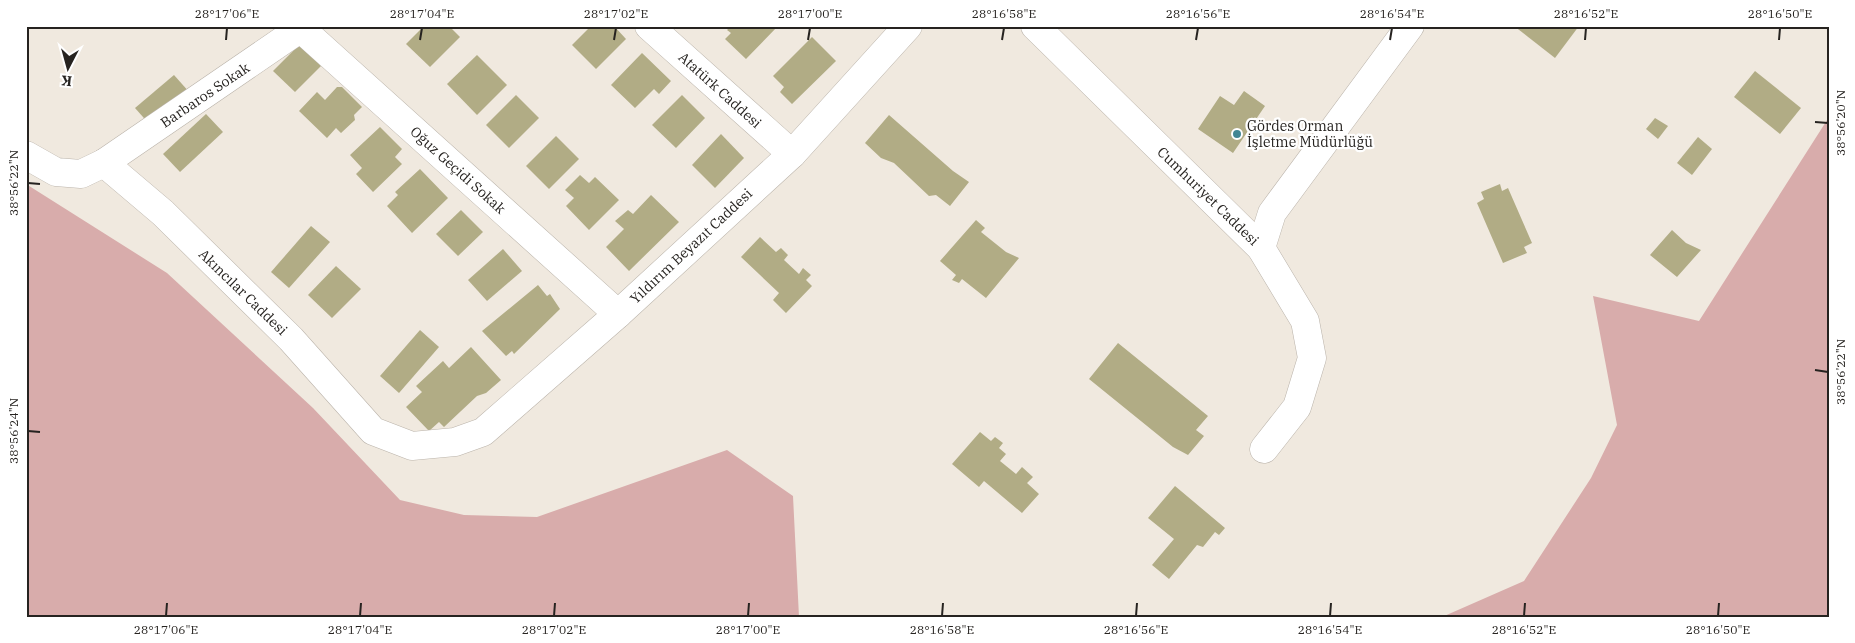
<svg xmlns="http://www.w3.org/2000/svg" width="1855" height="643" font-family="'IBM Plex Serif',serif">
  <rect width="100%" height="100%" fill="#f0e9df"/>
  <g fill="#d8acab">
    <polygon points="1829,117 1829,617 1442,617 1524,581 1591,478 1617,425 1593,296 1699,321"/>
    <polygon points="26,184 167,273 313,408 400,500 464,515 537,517 727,450 793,496 799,617 26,617"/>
  </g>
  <g fill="#b1ac85">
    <polygon points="424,26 449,26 460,37 430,67 406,44"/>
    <polygon points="591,26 614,26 626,39 596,69 572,45"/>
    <polygon points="731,26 778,26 746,59 725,39 731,33 727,30"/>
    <polygon points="1514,26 1579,26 1555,58"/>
    <polygon points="812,37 836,61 792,104 780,92 784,87 773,76"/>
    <polygon points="299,45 321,66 295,92 273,71"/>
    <polygon points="642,53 671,81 659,94 654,89 635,108 611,85"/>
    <polygon points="477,55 507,85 477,115 447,84"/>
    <polygon points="1755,71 1801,108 1780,134 1734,97"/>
    <polygon points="174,75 190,93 151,126 135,108"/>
    <polygon points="337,87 342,87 362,107 354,115 355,120 341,133 336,128 327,138 299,111 317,92 325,100"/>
    <polygon points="1244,91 1265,106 1233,153 1198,129 1220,96 1234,105"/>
    <polygon points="516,95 539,118 509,148 486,125"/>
    <polygon points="682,95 705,118 676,148 652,125"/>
    <polygon points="206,114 223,132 180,172 163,154"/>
    <polygon points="889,115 953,171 969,182 950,206 936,195 929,196 894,163 881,158 865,143"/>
    <polygon points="1655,118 1668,126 1658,139 1646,129"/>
    <polygon points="380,127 402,149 395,157 402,164 373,192 356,174 362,168 350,155"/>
    <polygon points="721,134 744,158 715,188 692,165"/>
    <polygon points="556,136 579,159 549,189 526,166"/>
    <polygon points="1698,137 1712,149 1692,175 1677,163"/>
    <polygon points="420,169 448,198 412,233 387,206 398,195 395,192"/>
    <polygon points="580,175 589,183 595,177 619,200 589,230 566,206 574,198 565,190"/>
    <polygon points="1500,184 1502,191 1508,188 1532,243 1524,247 1527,253 1503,263 1477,203 1484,199 1481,192"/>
    <polygon points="651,195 679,222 629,271 606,247 624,229 615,221 628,210 633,214"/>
    <polygon points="461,210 483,232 458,256 436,234"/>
    <polygon points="976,220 985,228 981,232 1006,252 1019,258 986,298 962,279 959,283 952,280 956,275 940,261"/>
    <polygon points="311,226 330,242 289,288 271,272"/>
    <polygon points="1672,230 1686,243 1701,250 1677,277 1650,255"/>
    <polygon points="760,237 776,252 781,248 788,255 784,260 799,274 803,268 811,275 806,280 812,286 786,313 773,300 779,293 741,257"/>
    <polygon points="503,249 522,271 487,301 468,280"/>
    <polygon points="336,266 361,289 332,318 308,295"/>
    <polygon points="538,285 547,296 550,294 560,309 514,354 512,351 506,356 482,331"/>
    <polygon points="420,330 439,347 399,393 380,376"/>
    <polygon points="1118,343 1208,416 1196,430 1204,436 1188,455 1173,447 1089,379"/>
    <polygon points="471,347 501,380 486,393 477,396 444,427 439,422 429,431 406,407 422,392 416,386 443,361 449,368"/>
    <polygon points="980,432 991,441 995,437 1003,443 999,448 1006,454 1000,461 1016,474 1022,467 1033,477 1027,483 1039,494 1022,513 984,481 979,487 952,464"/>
    <polygon points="1175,486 1225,528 1219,535 1215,532 1203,547 1197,545 1169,579 1152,565 1174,539 1148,518"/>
  </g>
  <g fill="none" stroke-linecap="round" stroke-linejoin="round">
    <defs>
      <g id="minor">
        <polyline points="298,26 618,314"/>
        <polyline points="649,26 792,154"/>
        <polyline points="1035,26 1261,248 1305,321 1312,358 1297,407 1264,449"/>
        <polyline points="26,155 56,172 81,174 104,163 304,26"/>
        <polyline points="104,163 163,213 291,339 373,431 412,446 455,442 483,432 618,314 792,154 908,26"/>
        <polyline points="1261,248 1272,213 1410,26"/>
      </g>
    </defs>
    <use href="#minor" stroke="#bbb4ab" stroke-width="29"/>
    <use href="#minor" stroke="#fff" stroke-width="28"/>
  </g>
  <path fill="none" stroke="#262320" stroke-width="2" d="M 226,40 L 227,28M 420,40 L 422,28M 614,40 L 616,28M 808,40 L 810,28M 1002,40 L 1004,28M 1196,40 L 1198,28M 1390,40 L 1392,28M 1585,40 L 1586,28M 1779,40 L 1780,28M 1815,122 L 1828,123M 28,183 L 40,184M 1815,370 L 1828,372M 28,431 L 40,432M 166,616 L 167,603M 360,616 L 361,603M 554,616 L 555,603M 748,616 L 749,603M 942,616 L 943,603M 1136,616 L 1137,603M 1330,616 L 1331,603M 1524,616 L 1525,603M 1718,616 L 1719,603"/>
  <circle fill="#418693" stroke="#fff" stroke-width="2" cx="1237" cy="134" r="5"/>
  <g text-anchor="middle" stroke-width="4.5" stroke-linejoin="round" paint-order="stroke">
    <g font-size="14" fill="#262320" stroke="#fff">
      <text transform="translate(720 90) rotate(42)" y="5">Atatürk Caddesi</text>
      <text transform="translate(205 95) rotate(-34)" y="5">Barbaros Sokak</text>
      <text transform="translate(458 170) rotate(42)" y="5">Oğuz Geçidi Sokak</text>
      <text transform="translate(1208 196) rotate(44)" y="5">Cumhuriyet Caddesi</text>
      <text transform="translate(691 246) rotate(-43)" y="5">Yıldırım Beyazıt Caddesi</text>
      <text transform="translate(243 292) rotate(44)" y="5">Akıncılar Caddesi</text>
    </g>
    <g font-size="14" fill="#262320" stroke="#fff" text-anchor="start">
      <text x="1247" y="131">Gördes Orman<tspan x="1247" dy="16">İşletme Müdürlüğü</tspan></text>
    </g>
  </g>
  <rect width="1855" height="643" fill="none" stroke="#ffffff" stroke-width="55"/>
  <g transform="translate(68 68) rotate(186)" stroke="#ffffff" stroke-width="4" paint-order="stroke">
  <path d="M0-4L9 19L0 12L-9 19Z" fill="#262320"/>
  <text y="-8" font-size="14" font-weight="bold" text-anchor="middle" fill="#262320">K</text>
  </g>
  <rect x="28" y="28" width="1800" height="588" fill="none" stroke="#262320" stroke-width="2"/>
  <g font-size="12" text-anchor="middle" fill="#262320">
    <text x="227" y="18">28°17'06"E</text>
    <text x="422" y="18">28°17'04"E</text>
    <text x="616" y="18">28°17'02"E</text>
    <text x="810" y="18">28°17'00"E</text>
    <text x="1004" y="18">28°16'58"E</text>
    <text x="1198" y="18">28°16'56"E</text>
    <text x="1392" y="18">28°16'54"E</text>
    <text x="1586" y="18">28°16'52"E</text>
    <text x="1780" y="18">28°16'50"E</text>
    <text transform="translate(1841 123) rotate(-90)" y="4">38°56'20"N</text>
    <text transform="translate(14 183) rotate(-90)" y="4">38°56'22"N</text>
    <text transform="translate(1841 372) rotate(-90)" y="4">38°56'22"N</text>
    <text transform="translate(14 431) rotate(-90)" y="4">38°56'24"N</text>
    <text x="166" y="634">28°17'06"E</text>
    <text x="360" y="634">28°17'04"E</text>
    <text x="554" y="634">28°17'02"E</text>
    <text x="748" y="634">28°17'00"E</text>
    <text x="942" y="634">28°16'58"E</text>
    <text x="1136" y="634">28°16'56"E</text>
    <text x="1330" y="634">28°16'54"E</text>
    <text x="1524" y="634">28°16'52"E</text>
    <text x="1718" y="634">28°16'50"E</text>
  </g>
</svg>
